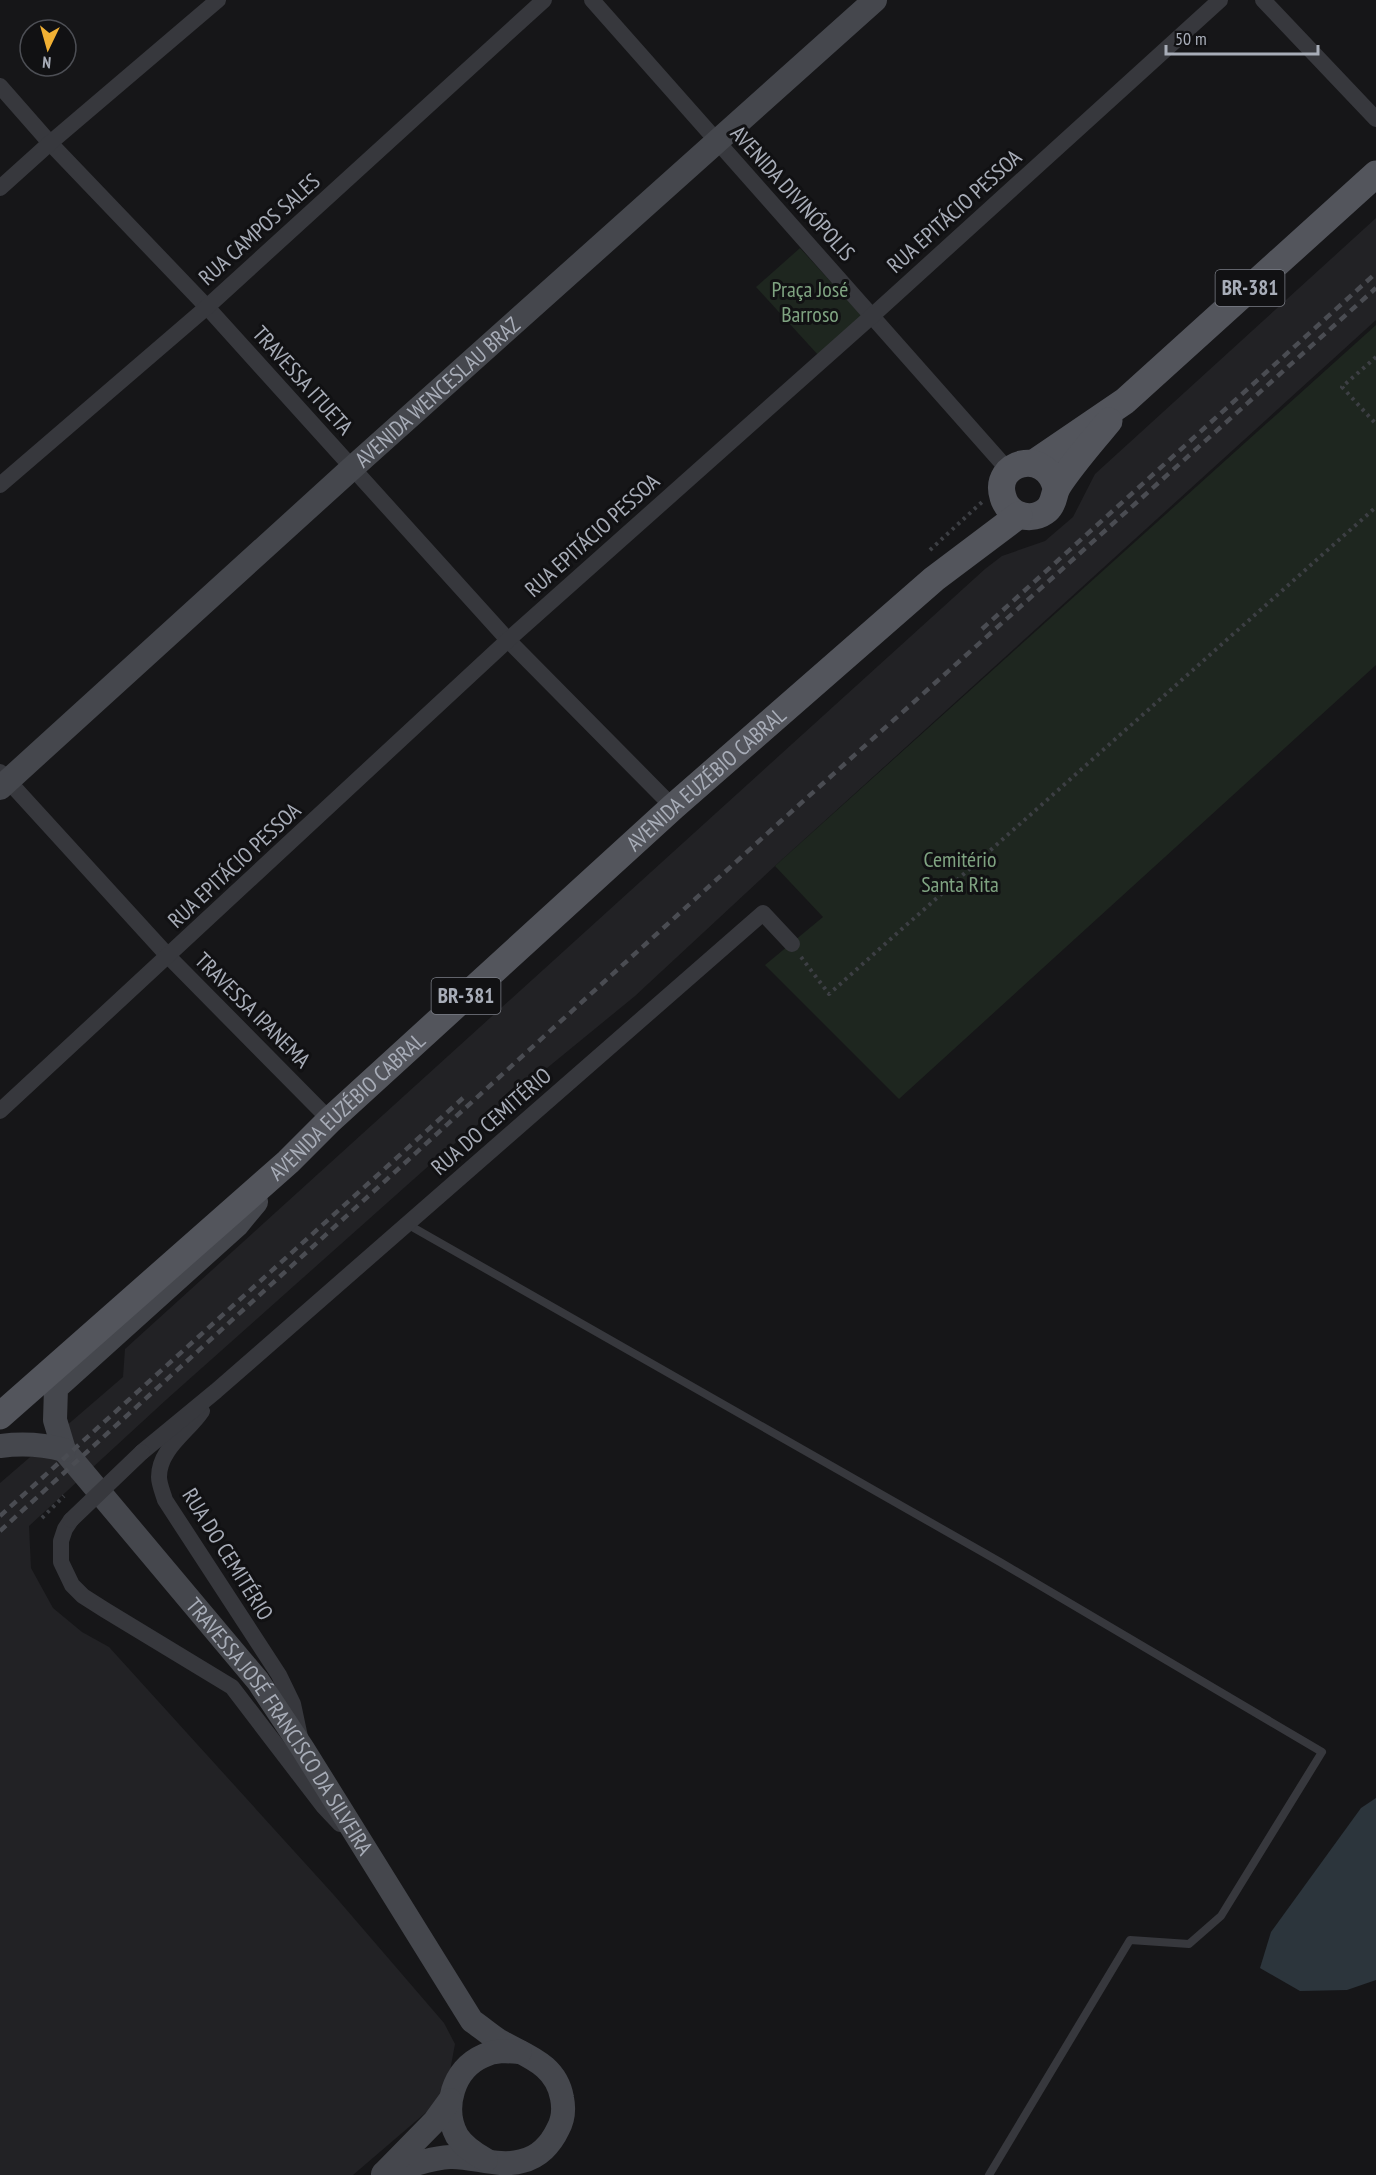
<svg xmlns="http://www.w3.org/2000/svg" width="1376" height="2175" font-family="'PT Sans Narrow',sans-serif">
  <rect width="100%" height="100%" fill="#161618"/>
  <polygon fill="#222225" points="1376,218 1376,320 775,866 635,996 442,1154 167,1399 29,1526 31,1568 53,1608 82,1632 109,1647 333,1894 444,2023 455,2044 447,2087 437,2103 353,2175 0,2175 0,1483 123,1377 125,1349 985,569 1002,556 1045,541 1073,517 1095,474"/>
  <g fill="#1e261f">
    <polygon points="800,248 863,317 819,356 756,287"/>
    <polygon points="1376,325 1376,665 899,1099 765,965 823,917 775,866"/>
  </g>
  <polygon fill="#2c353c" points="1376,1798 1376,1980 1347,1990 1300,1991 1260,1968 1271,1932 1361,1808"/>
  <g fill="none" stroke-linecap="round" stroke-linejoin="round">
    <g stroke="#3d3f44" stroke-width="4" stroke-dasharray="3 4.5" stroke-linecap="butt">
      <polyline points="1376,357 1342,387 1376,424"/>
      <polyline points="930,550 982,502"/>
      <polyline points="801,957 829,994 1376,507"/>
      <polyline points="42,1518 64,1496"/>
    </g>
    <polyline stroke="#37383d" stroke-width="8" points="407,1224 1000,1562 1322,1752 1221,1916 1189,1944 1130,1940 989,2175"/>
    <g stroke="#37383d" stroke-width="16">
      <polyline points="592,0 1009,471"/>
      <polyline points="1263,0 1376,119"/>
      <polyline points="0,86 50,143 207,307 508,640 673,807"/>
      <polyline points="0,188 50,143 218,0"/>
      <polyline points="0,485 207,307 544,0"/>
      <polyline points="0,772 169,957 330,1120"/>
      <polyline points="0,1111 508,640 873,315 1220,0"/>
      <path d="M 202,1411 C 188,1432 159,1449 159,1477 C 159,1484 163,1493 165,1500 L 279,1675 L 293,1704 L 300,1737"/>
      <polyline points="142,1452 216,1391 763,913 792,944"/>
      <polyline points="71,1520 65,1529 61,1541 61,1562 72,1585 83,1596 105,1610 232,1687 323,1806 340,1824"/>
    </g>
    <g stroke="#45474d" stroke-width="24">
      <path id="s1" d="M 0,788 L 351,469 L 875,0"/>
      <path id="s2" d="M 256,1202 L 237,1225 L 56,1388 L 55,1420 L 64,1450 L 258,1681 L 303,1749 L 472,2021 C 481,2027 489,2034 498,2040 C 525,2056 556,2063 562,2098 C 564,2108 563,2120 558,2129 C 551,2144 539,2157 522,2161 C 499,2168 473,2156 450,2157 C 428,2158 404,2168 383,2174"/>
      <path d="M 0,1446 C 23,1443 42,1444 64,1450"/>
      <path d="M 486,2160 C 475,2154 464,2147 457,2136 C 442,2108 453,2069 483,2056 C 495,2050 507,2051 520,2052"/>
      <polyline points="384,2173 434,2122 450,2100"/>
    </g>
    <g stroke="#53555c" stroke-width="27">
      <polyline points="1034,463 1125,401 1376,174"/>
      <path d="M 1056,488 C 1046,447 992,462 1003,497 C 1008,516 1032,523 1047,510 C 1055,503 1053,494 1058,486 C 1073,463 1092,442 1109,421"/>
      <path id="s3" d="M 0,1416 L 288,1162 L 330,1120 L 673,807 L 934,579 L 1019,515"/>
    </g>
    <g stroke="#4a4c52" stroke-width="4.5" stroke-dasharray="8 6" stroke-linecap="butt">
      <polyline points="982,629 1376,273"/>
      <polyline points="0,1516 463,1098"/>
      <polyline points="0,1531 781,821 1376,288"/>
    </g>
    <polyline stroke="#37383d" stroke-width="16" points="71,1520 142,1452"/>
  </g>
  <g text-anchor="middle" stroke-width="6" stroke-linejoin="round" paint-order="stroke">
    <g fill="#111113" stroke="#7b7e86" stroke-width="1.5">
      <rect x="1215.5" y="270" width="69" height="36" rx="4.5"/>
      <rect x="431.5" y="978" width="69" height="36" rx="4.5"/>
    </g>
    <g font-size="21" font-weight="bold" fill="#a8adb8">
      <text x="1250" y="295">BR-381</text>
      <text x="466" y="1003">BR-381</text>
    </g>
    <g font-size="22" fill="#a8adb8" stroke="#111113">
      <text transform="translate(793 193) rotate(48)" y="8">AVENIDA DIVINÓPOLIS</text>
      <text transform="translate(954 211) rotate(-42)" y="8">RUA EPITÁCIO PESSOA</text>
      <text transform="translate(259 229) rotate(-42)" y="8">RUA CAMPOS SALES</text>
      <text transform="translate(303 380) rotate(48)" y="8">TRAVESSA ITUETA</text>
      <text dy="8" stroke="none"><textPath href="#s1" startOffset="590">AVENIDA WENCESLAU BRAZ</textPath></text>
      <text transform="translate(592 535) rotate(-42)" y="8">RUA EPITÁCIO PESSOA</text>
      <text dy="8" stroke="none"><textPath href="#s3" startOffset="951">AVENIDA EUZÉBIO CABRAL</textPath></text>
      <text transform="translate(234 865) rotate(-43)" y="8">RUA EPITÁCIO PESSOA</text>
      <text transform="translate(253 1010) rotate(45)" y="8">TRAVESSA IPANEMA</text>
      <text dy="8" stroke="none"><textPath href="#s3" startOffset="465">AVENIDA EUZÉBIO CABRAL</textPath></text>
      <text transform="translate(491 1121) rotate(-41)" y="8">RUA DO CEMITÉRIO</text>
      <text transform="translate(228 1554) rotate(58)" y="8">RUA DO CEMITÉRIO</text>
      <text dy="8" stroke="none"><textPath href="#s2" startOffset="688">TRAVESSA JOSÉ FRANCISCO DA SILVEIRA</textPath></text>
    </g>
    <g font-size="22" fill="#7fa381" stroke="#111113">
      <text x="810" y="297">Praça José<tspan x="810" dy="25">Barroso</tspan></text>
      <text x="960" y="867">Cemitério<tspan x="960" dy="25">Santa Rita</tspan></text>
    </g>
  </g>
  <g transform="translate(48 48) rotate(185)"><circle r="28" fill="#111113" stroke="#4d4f55" stroke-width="1.5"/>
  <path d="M0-4.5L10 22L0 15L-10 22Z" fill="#f2b134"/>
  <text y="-9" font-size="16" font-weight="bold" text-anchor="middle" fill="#a8adb8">N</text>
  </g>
  <path d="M1166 45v9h152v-9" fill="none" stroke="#a8adb8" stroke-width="3"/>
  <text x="1175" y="45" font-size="18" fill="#a8adb8" stroke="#111113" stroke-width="4.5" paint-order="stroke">50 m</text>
</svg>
